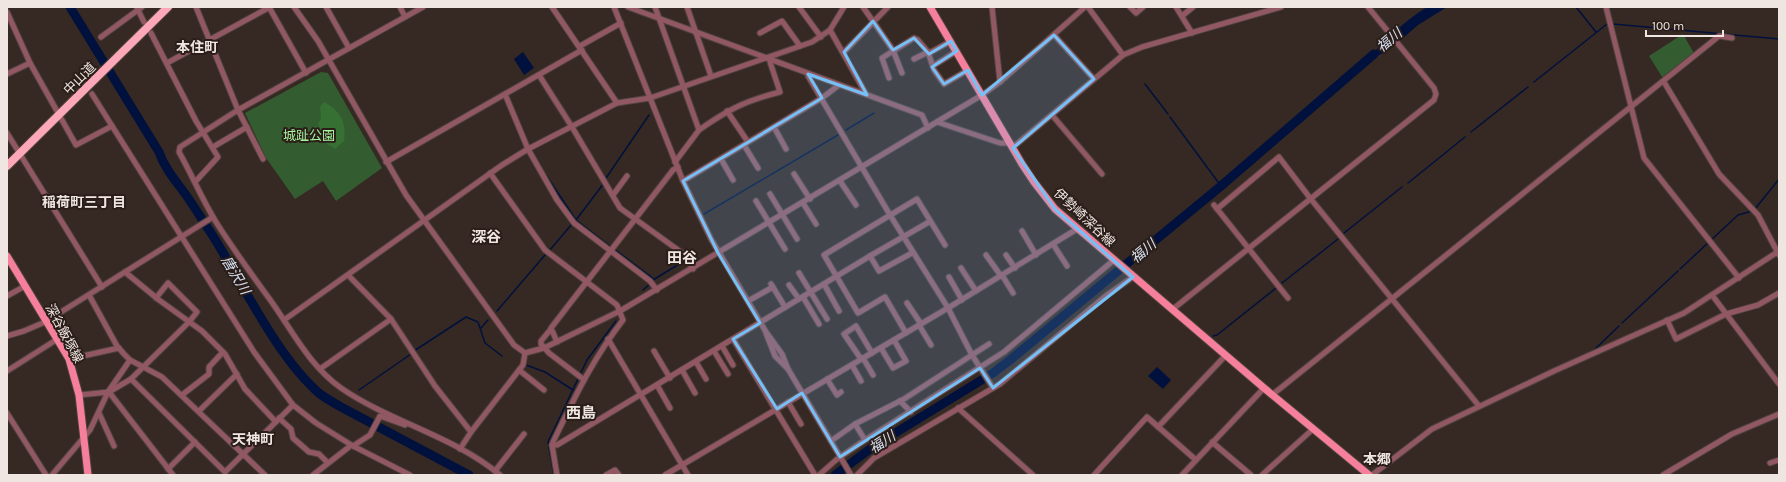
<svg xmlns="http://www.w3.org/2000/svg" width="1786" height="482" font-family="Karla,'Noto Sans JP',sans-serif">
  <rect width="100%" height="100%" fill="#362822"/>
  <g fill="#335d30">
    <polygon points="1683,34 1695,55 1664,80 1649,56"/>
    <polygon points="321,72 328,73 382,168 336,201 323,181 295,199 266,158 245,113"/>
  </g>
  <path fill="#367033" d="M 324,102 C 340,110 347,123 344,141 L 335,149 L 326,143 L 318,123 L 321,119 L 320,107 Z"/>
  <g fill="#00113d">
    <path d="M 1427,7 L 1447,7 L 1418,25 L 1389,50 L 1365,62 C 1384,41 1403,22 1427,7 Z"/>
    <polygon points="523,52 534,68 524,75 514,59"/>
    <polygon points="1157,367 1171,380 1163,389 1148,376"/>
  </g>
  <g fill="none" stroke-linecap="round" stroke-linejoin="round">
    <g stroke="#00113d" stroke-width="1.5">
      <polyline points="1576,7 1596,32"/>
      <polyline points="1613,24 1779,39"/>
      <polyline points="1534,82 1607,24"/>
      <polyline points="1145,84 1168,114"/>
      <polyline points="1170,117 1221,186"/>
      <polyline points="846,130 874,113"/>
      <polyline points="1471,132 1528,87"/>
      <polyline points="546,175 576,220 611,247"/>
      <polyline points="606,178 649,115"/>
      <polyline points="1408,183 1465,137"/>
      <polyline points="1755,209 1779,179"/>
      <polyline points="704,214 838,135"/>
      <polyline points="576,220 604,183"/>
      <polyline points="1344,233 1402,187"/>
      <polyline points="614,249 654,279"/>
      <polyline points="549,251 572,224"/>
      <polyline points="1680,269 1738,215 1752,211"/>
      <polyline points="653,280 684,261"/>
      <polyline points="1282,283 1338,239"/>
      <polyline points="643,290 650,284"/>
      <polyline points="497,311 545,255"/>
      <polyline points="1622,323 1678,271"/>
      <polyline points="481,328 488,320"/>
      <polyline points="1213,336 1217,335 1276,288"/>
      <polyline points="414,351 466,317 478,322 485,343 502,356"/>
      <polyline points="1593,351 1619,326"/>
      <polyline points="526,365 545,372 573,390"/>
      <polyline points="359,390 411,354"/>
      <polyline points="554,475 548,442 587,360 616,321"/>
    </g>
    <g stroke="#00113d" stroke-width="9">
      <path d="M 70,7 L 159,152 C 165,169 176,181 186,195 C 195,208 203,221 211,233 C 243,283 276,356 320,394 C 327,399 334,403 341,407 L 469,475"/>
      <polyline points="835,475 874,446 993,373 1010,360 1221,186 1374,54"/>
    </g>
    <defs>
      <g id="minor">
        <polyline points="196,7 238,110 263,159"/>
        <polyline points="269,7 306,73"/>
        <polyline points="294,7 318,41 406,195 514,345 525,353 544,348 620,311 982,95 1000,82 1085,7"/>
        <polyline points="326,7 349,48"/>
        <polyline points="400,7 405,17"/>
        <path d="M 423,7 L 238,110 L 180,147 L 179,152 C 192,175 202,199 216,222 C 233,249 252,275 271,301 C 293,332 309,365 341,388 C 390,422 454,436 500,475"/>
        <polyline points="552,7 617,103"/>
        <polyline points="614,7 683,181 711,239 766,332 782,354 788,369"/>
        <polyline points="628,7 922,115 928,128"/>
        <polyline points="655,7 699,130 675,162"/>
        <polyline points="687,7 711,76"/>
        <polyline points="799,7 821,37"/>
        <polyline points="863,7 893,50 902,73"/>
        <polyline points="992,7 1000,82"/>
        <polyline points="1088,7 1123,55"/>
        <polyline points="1130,7 1136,13 1143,7"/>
        <polyline points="1176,7 1192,33"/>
        <polyline points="1606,7 1644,158 1739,278"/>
        <polyline points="137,8 144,22"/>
        <polyline points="7,12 30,63 76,145 112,126"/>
        <polyline points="1182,16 1193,7"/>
        <polyline points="830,30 866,94"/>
        <polyline points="151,33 196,121 218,157 196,181"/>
        <polyline points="760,33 782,21 800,46"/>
        <polyline points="1054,35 1094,79"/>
        <polyline points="101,37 142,7"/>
        <polyline points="580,46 621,23"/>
        <polyline points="844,52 888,7"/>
        <polyline points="914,59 928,52 934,70 944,84 968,70"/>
        <polyline points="167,63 270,7"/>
        <polyline points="933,66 957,51"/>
        <polyline points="7,74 30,63"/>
        <polyline points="808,74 808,76 890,215 948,308 972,355 993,388"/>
        <polyline points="539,75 572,127 620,208 685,255 693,269"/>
        <polyline points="889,78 882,58 914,38 918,40 928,52 931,52 951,41"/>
        <polyline points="1664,82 1719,174 1758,215 1779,255"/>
        <polyline points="92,94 254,352 293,405 316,423 353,446 410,475"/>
        <polyline points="505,94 528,149 557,200 574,223 650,281 657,290"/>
        <polyline points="727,111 748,142"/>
        <polyline points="1052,115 1102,174"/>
        <polyline points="937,122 1000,143 1009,143"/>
        <polyline points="774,127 786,149"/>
        <path d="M 699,130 C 729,109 745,101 780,92 L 770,62 L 771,60"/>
        <polyline points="7,133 102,287"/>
        <polyline points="744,145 758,168"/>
        <polyline points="213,147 247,127"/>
        <polyline points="1012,148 1123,55 1142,47 1281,7"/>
        <polyline points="721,159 733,180"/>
        <polyline points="386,162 582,50"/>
        <path d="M 490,173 L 545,250 L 617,305 L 623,320 C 592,360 575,397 553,442 L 552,445 L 557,475"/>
        <polyline points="794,174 810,199"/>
        <polyline points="683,181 822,98 839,85"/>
        <polyline points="840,181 856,205"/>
        <polyline points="770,194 797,239"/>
        <polyline points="613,195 627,176"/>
        <polyline points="756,201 785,249"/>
        <polyline points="803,203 816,224"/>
        <polyline points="1214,205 1288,298"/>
        <polyline points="1217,209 1279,157 1310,198 1479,406"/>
        <polyline points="1022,231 1036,255"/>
        <polyline points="1053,244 1067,266"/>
        <polyline points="986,255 1001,276"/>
        <polyline points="1006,255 1015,268"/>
        <polyline points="870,256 879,271 912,253"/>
        <polyline points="961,268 976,291"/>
        <polyline points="125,272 159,300 202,331 225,354 245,389 276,422"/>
        <polyline points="799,273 827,319"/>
        <polyline points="348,275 391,319 435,386 471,432"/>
        <polyline points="1002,275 1013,293"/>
        <polyline points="949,277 962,300"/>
        <polyline points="771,284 785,307"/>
        <polyline points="824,284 839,311"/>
        <polyline points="789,285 799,299"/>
        <polyline points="89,295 117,346 124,354 130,360 162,377 265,475"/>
        <polyline points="1712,295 1779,384"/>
        <polyline points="7,296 25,286"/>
        <polyline points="803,297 819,324"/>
        <polyline points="748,301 773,287"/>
        <polyline points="907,303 921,324"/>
        <polyline points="1173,309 1434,100 1436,94 1434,88 1368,7"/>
        <polyline points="284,320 502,165 528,149 617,103 650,98 812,42 830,30 844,7"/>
        <polyline points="1667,320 1676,339 1726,314 1758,305 1779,293"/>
        <polyline points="919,325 931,345"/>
        <polyline points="551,329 541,341 541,344 549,353 583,379"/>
        <polyline points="766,333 775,356 788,369 851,475"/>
        <polyline points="906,333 885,297 858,313 824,255 917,199 945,245"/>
        <polyline points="7,336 24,331 45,322 213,217"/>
        <polyline points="608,339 688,475"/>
        <polyline points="733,339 815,475"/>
        <polyline points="557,342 551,328 673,170 678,167"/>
        <polyline points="722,346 733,365"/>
        <polyline points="881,348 893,368 906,361 894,340"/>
        <polyline points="654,351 670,378"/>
        <polyline points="714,351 728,374"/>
        <polyline points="863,358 873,375"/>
        <polyline points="69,359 119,348"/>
        <polyline points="861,359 844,334 856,326 872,353"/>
        <polyline points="696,362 706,379"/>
        <polyline points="852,365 861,381"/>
        <polyline points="320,369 391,319"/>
        <polyline points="519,370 544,390"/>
        <polyline points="682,370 695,393"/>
        <polyline points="7,371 56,340"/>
        <polyline points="131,379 225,472 293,405"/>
        <polyline points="827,379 837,395 841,392"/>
        <polyline points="657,385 670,408"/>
        <polyline points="109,392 173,475"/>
        <polyline points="79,395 109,392 131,379 189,322 197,312 168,283 156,298"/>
        <polyline points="182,395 209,374 209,367 223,352"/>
        <polyline points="1272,395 1719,36 1732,38"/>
        <polyline points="900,401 911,412"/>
        <polyline points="788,402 801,424"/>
        <polyline points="958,408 1033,475"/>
        <polyline points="199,411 237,374"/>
        <polyline points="7,413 46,475"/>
        <polyline points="99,413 114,446"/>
        <polyline points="279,418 291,429 293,438 309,452 319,454 328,463"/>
        <polyline points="855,424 865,440"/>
        <polyline points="1158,427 1226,355"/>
        <polyline points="831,441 855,424 904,399 989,344"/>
        <polyline points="1212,442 1251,475"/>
        <polyline points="552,445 557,445 870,256 929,222"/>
        <polyline points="353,446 370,435 380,416 405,425"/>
        <polyline points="460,449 471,432 523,365 525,353"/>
        <polyline points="1770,463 1779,460"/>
        <polyline points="168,469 195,442"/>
        <polyline points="495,471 524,434"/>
        <polyline points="52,475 90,430 108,392 130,360"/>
        <polyline points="313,475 349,447"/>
        <polyline points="606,475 615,470 619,475"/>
        <polyline points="665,475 948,308 1077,229"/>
        <polyline points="819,475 836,460 865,440 1004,352 1114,260"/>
        <polyline points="857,475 874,458 1000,384 1107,295 1133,277"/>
        <polyline points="1094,475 1147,417 1196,460"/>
        <polyline points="1182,475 1264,388"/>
        <polyline points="1262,475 1313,429"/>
        <polyline points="1372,475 1432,429 1554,371 1684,313 1779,251"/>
        <polyline points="1663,475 1732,434 1779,414"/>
      </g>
      <g id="major">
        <polyline points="930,7 1022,164 1034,182 1055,209 1264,388 1369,475"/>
        <polyline points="7,256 69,359 79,395 88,475"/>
      </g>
      <polyline id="highway" points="7,166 168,7"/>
    </defs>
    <use href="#minor" stroke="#50433d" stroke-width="7"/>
    <use href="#major" stroke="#50433d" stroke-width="9"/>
    <use href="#highway" stroke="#50433d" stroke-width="10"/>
    <use href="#minor" stroke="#915863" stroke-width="5"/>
    <use href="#major" stroke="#f6809b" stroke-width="7"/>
    <use href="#highway" stroke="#fda8b8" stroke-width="8"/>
  </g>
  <path fill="#75c0f6" fill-opacity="0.2" stroke="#75c0f6" stroke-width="3" stroke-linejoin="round" d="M 873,21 L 893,50 L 914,38 L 929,54 L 951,41 L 957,51 L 932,67 L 944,84 L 968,70 L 982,95 L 1054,35 L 1094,79 L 1013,148 L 1055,209 L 1133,277 L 993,388 L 980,368 L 840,457 L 802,393 L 777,409 L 733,339 L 760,323 L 718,253 L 683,181 L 822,98 L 808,74 L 867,95 L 844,52 Z"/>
  <g text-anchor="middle" stroke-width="4" stroke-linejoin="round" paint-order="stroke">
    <g font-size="13" fill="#efe6e2" stroke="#2b1e19">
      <text transform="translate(79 78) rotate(-45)" y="5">中山道</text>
      <text transform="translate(1085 217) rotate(43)" y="5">伊勢崎深谷線</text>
      <text transform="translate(65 333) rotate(62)" y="5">深谷飯塚線</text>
    </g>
    <g font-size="13" fill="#a3f49d" stroke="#2b1e19">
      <text x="309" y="140">城趾公園</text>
    </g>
    <g font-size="14" font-style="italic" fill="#d5e0f2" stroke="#2b1e19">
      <text transform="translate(1389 40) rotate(-40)" y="5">福川</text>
      <text transform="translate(1143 251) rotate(-40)" y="5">福川</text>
      <text transform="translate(236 275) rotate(59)" y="5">唐沢川</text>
      <text transform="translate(882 442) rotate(-33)" y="5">福川</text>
    </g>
    <g font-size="14" font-weight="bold" fill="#efe6e2" stroke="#2b1e19">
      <text x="197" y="52">本住町</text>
      <text x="84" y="207">稲荷町三丁目</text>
      <text x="253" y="444">天神町</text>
      <text x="1377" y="464">本郷</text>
    </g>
    <g font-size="15" font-weight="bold" fill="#efe6e2" stroke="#2b1e19">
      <text x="486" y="242">深谷</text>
      <text x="682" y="263">田谷</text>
      <text x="581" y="418">西島</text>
    </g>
  </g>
  <rect width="1786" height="482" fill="none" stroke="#efe6e2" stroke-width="16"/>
  <path d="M1646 30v6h77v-6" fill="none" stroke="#efe6e2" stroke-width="2"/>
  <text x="1652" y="30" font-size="12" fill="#efe6e2" stroke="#2b1e19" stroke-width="3" paint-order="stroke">100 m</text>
</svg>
